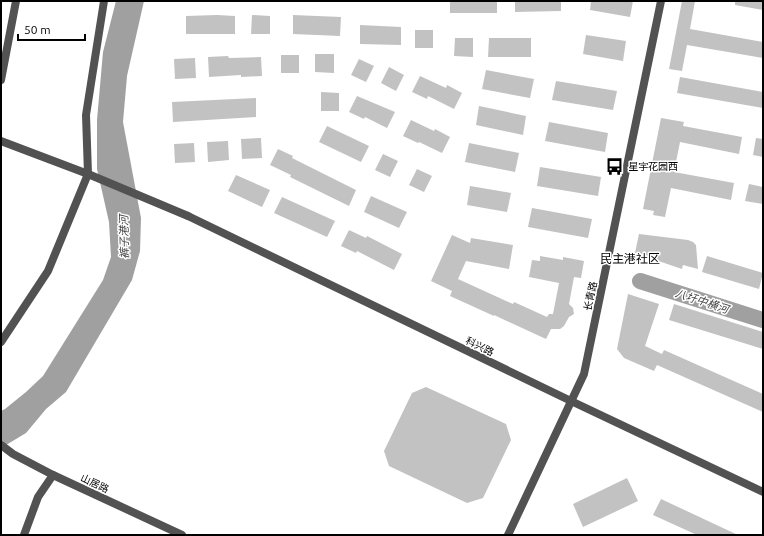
<svg xmlns="http://www.w3.org/2000/svg" width="764" height="536" font-family="Ubuntu,'Noto Sans SC',sans-serif">
  <rect width="100%" height="100%" fill="#fff"/>
  <polygon fill="#a0a0a0" points="116,1 144,1 127,76 123,122 141,218 140,251 132,280 66,392 46,409 26,433 1,448 1,411 5,409 26,392 43,376 103,280 111,257 109,222 97,169 97,120 103,52"/>
  <g fill="none" stroke-linecap="round" stroke-linejoin="round">
    <polyline stroke="#a0a0a0" stroke-width="16" points="640,281 763,320"/>
  </g>
  <g fill="#c2c2c2">
    <rect x="450" y="1" width="47" height="12"/>
    <polygon points="515,1 561,1 561,11 515,12"/>
    <polygon points="591,1 633,1 630,17 590,10"/>
    <polygon points="682,1 695,1 690,29 763,42 763,58 687,45 682,71 669,69"/>
    <polygon points="735,1 763,1 763,10 735,5"/>
    <polygon points="217,15 235,16 235,34 186,34 186,16"/>
    <polygon points="252,15 270,16 270,34 251,34"/>
    <polygon points="293,15 341,17 340,36 293,34"/>
    <polygon points="360,25 401,27 401,45 360,44"/>
    <rect x="415" y="30" width="18" height="18"/>
    <polygon points="586,35 626,41 623,61 583,54"/>
    <polygon points="455,38 473,38 473,57 454,56"/>
    <polygon points="489,38 531,38 531,57 488,57"/>
    <polygon points="315,54 334,54 334,73 315,72"/>
    <rect x="281" y="55" width="18" height="18"/>
    <polygon points="228,56 229,58 261,57 262,76 241,77 241,75 209,77 208,57"/>
    <polygon points="195,58 196,78 175,79 174,59"/>
    <polygon points="359,59 374,66 366,82 351,75"/>
    <polygon points="389,67 404,75 396,91 381,83"/>
    <polygon points="486,70 534,79 530,98 482,89"/>
    <polygon points="420,76 446,88 447,85 462,93 454,109 428,96 427,99 412,92"/>
    <polygon points="680,77 763,92 763,108 677,93"/>
    <polygon points="556,81 617,91 613,110 552,100"/>
    <polygon points="321,92 339,93 339,111 321,111"/>
    <polygon points="357,96 395,112 387,128 365,117 364,119 349,112"/>
    <polygon points="256,98 256,117 173,122 172,102"/>
    <polygon points="479,106 526,116 523,135 476,125"/>
    <polygon points="661,118 684,122 683,126 742,137 739,154 680,142 674,172 734,183 731,200 671,188 665,217 653,215 654,211 643,209"/>
    <polygon points="411,120 434,131 435,129 450,137 442,153 419,142 418,143 403,136"/>
    <polygon points="549,122 608,133 605,152 545,141"/>
    <polygon points="327,126 369,146 361,162 319,142"/>
    <polygon points="261,138 262,158 242,159 241,139"/>
    <polygon points="756,138 763,139 763,157 753,155"/>
    <polygon points="228,141 229,160 208,162 207,142"/>
    <polygon points="194,143 195,162 175,163 174,144"/>
    <polygon points="469,143 519,153 515,172 465,162"/>
    <polygon points="278,149 293,156 292,158 356,190 349,206 290,177 291,175 270,165"/>
    <polygon points="383,154 398,161 390,177 375,170"/>
    <polygon points="540,167 601,177 598,196 537,186"/>
    <polygon points="417,169 432,176 424,192 409,185"/>
    <polygon points="236,175 270,190 262,207 228,191"/>
    <polygon points="749,184 763,187 763,204 745,201"/>
    <polygon points="470,186 511,193 507,212 467,205"/>
    <polygon points="371,196 407,212 399,228 364,212"/>
    <polygon points="282,197 335,221 327,237 274,213"/>
    <polygon points="532,208 592,219 588,238 528,227"/>
    <polygon points="349,230 366,238 367,236 402,254 394,270 357,251 356,253 341,246"/>
    <polygon points="639,234 688,240 693,242 696,245 698,269 683,265 682,269 635,253"/>
    <polygon points="452,235 470,243 471,238 513,245 509,269 466,261 458,279 513,304 514,302 547,317 549,314 553,314 559,283 529,277 532,260 540,261 540,256 563,260 563,257 584,261 581,278 574,277 569,304 573,308 574,314 569,317 564,326 560,329 551,329 546,339 494,315 494,316 450,296 452,291 431,281"/>
    <polygon points="707,256 763,273 759,289 702,272"/>
    <polygon points="628,294 659,304 645,346 662,354 664,350 763,394 763,412 657,365 654,371 624,358 617,349"/>
    <polygon points="674,304 763,332 763,349 669,320"/>
    <polygon points="426,387 506,424 511,440 483,498 467,503 389,466 384,451 412,393"/>
    <polygon points="627,478 638,501 583,527 573,504"/>
    <polygon points="661,499 738,535 697,535 653,515"/>
  </g>
  <g fill="none" stroke-linecap="round" stroke-linejoin="round">
    <g stroke="#525252" stroke-width="8">
      <polyline points="1,80 16,1"/>
      <polyline points="1,141 88,174 188,216"/>
      <polyline points="1,342 48,271 88,174 86,115 104,1"/>
      <polyline points="1,445 13,454 53,475 182,535"/>
      <polyline points="24,535 38,497 53,475"/>
    </g>
    <g stroke="#525252" stroke-width="8">
      <polyline points="188,216 571,401 763,492"/>
      <polyline points="508,535 584,374 661,1"/>
    </g>
  </g>
  <defs>
    <symbol id="bus-bare" viewBox="-9 -9 18 18"><path d="M-5-6H5V4H4V6H2V4H-2V6H-4V4H-5ZM-3.5-4V0h7V-4ZM-3.5 1.2v1.5H-2V1.2ZM2 1.2v1.5H3.5V1.2Z" fill="#000" stroke="#fff" stroke-width="2.5" paint-order="stroke"/></symbol>
  </defs>
  <g fill-rule="evenodd">
    <use href="#bus-bare" x="602" y="154" width="25" height="25"/>
  </g>
  <g text-anchor="middle" stroke-width="3" stroke-linejoin="round" paint-order="stroke">
    <g font-size="10" fill="#000" stroke="#fff" text-anchor="start">
      <text x="628" y="170">星宇花园西</text>
    </g>
    <g font-size="10" fill="#000" stroke="#fff">
      <text transform="translate(590 296) rotate(-78)" y="4">长青路</text>
      <text transform="translate(480 346) rotate(26)" y="4">科兴路</text>
      <text transform="translate(95 483) rotate(25)" y="4">山居路</text>
    </g>
    <g font-size="11" font-style="italic" fill="#414141" stroke="#fff">
      <text transform="translate(124 237) rotate(-91)" y="4">裤子港河</text>
      <text transform="translate(702 301) rotate(18)" y="4">八圩中横河</text>
    </g>
    <g font-size="12" fill="#000" stroke="#fff">
      <text x="630" y="263">民主港社区</text>
    </g>
  </g>
  <rect width="764" height="536" fill="none" stroke="#000000" stroke-width="4"/>
  <path d="M18 34v6h67v-6" fill="none" stroke="#000000" stroke-width="2"/>
  <text x="24" y="34" font-size="12" fill="#000000" stroke="#ffffff" stroke-width="3" paint-order="stroke">50 m</text>
</svg>
